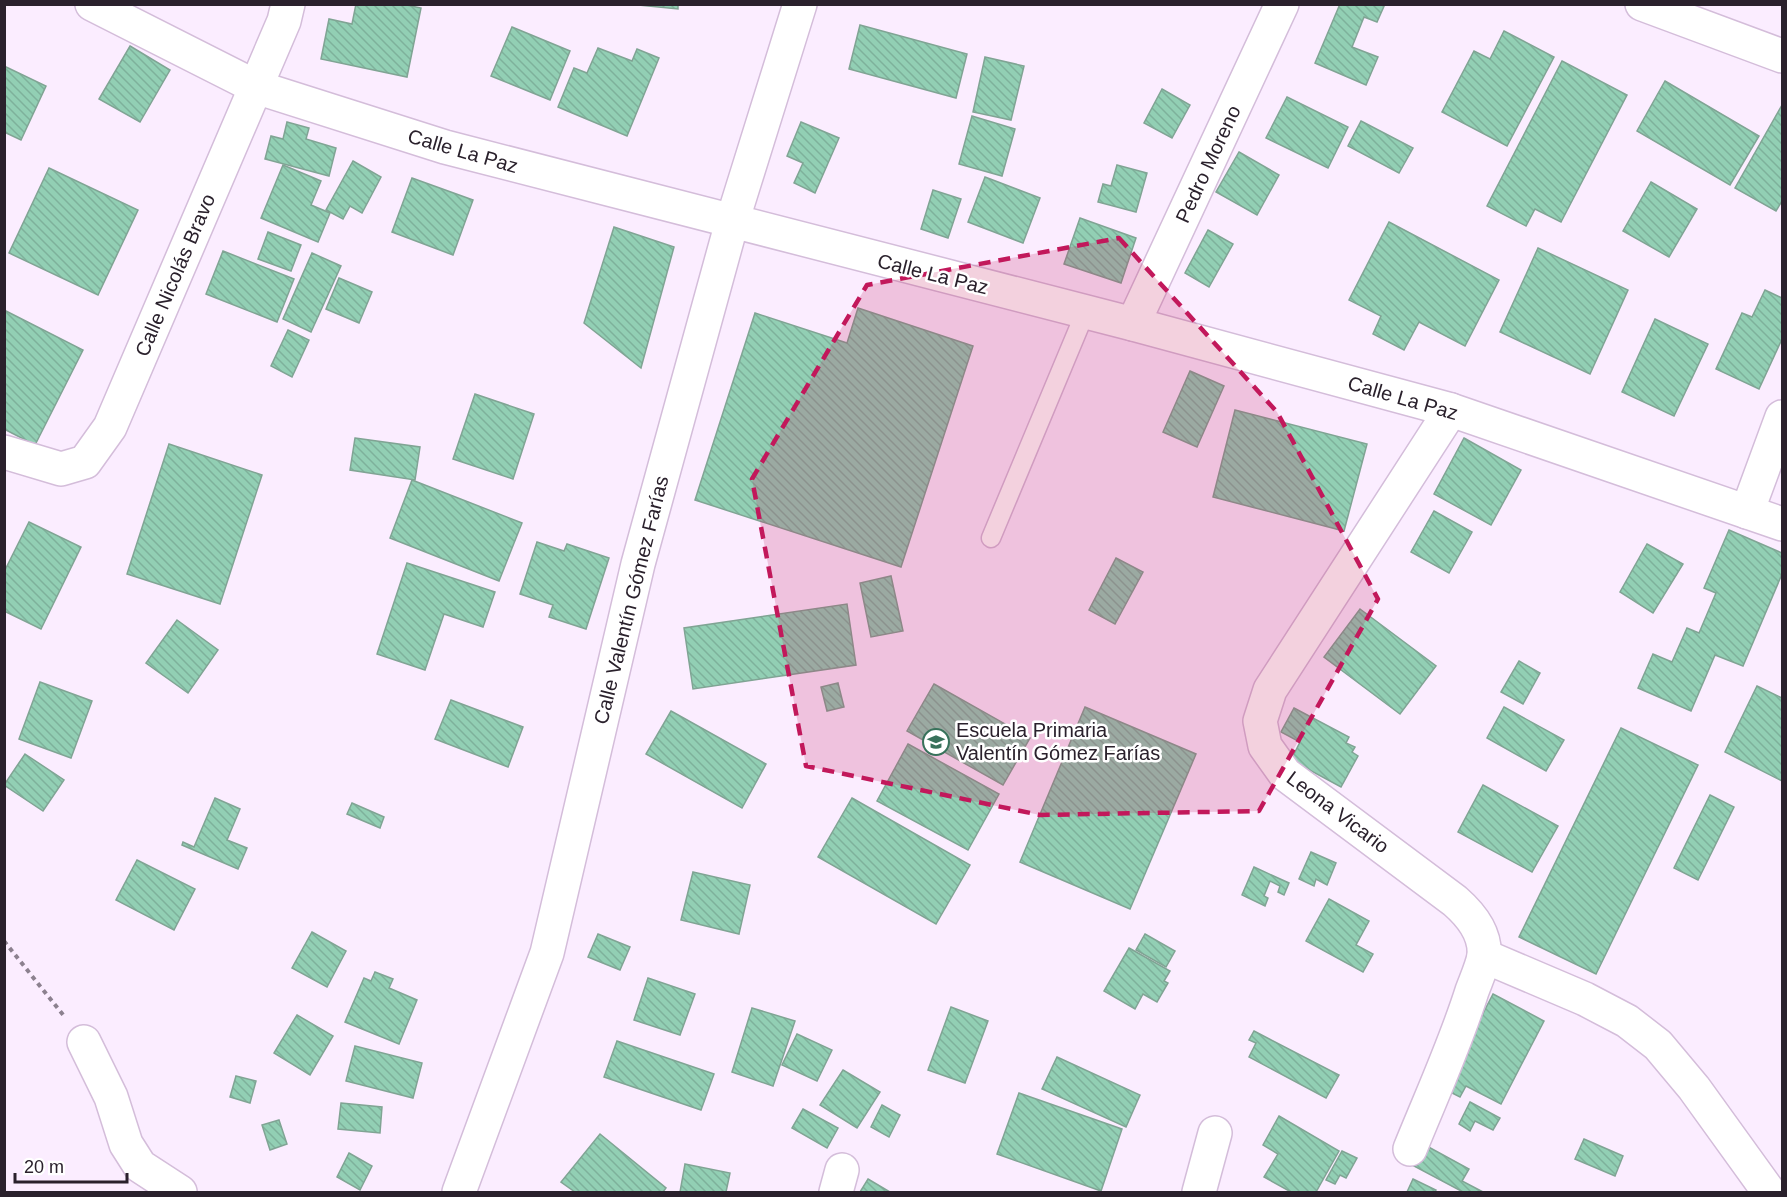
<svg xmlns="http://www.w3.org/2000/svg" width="1787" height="1197" font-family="Helvetica,sans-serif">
  <defs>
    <pattern id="building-back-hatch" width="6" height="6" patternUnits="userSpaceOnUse" patternTransform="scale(1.5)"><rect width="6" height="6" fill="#92cfb4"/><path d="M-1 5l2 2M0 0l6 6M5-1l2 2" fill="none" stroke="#7eb19b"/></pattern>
  </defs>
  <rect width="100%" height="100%" fill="#fbedff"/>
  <g fill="url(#building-back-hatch)" stroke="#80a494" stroke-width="1.5">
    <polygon points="356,4 402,4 421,8 407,77 321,59 329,19 352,24"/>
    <polygon points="628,4 678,4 678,9"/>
    <polygon points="1340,4 1385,4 1377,22 1364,17 1352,47 1378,57 1366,85 1315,63"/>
    <polygon points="860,25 967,54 956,98 849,69"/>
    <polygon points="512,27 570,51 550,100 491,76"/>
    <polygon points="1504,31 1554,57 1507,146 1442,112 1474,51 1490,59"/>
    <polygon points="130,46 170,70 140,122 99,99"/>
    <polygon points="598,48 632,61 637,49 659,58 627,136 558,107 574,68 587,73"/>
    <polygon points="985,57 1024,66 1011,120 973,112"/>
    <polygon points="1562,61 1627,95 1561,222 1535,209 1526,226 1487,206"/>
    <polygon points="4,66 46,86 21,140 4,132"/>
    <polygon points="1665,81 1759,136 1730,185 1637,131"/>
    <polygon points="1162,89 1190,105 1172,138 1144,123"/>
    <polygon points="1287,97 1348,127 1328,168 1266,138"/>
    <polygon points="1782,105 1782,201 1776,211 1735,188"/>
    <polygon points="972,116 1015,129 1002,176 959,164"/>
    <polygon points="1361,121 1413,148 1399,173 1348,146"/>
    <polygon points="287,122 309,128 306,139 336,148 329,176 265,159 271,136 283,139"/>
    <polygon points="801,122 839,138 815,193 794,183 803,163 787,156"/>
    <polygon points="1239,152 1279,175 1257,215 1216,192"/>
    <polygon points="353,161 381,177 362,213 350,206 343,219 326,210"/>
    <polygon points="283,165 321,181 311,205 330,213 318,242 261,218"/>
    <polygon points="1117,165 1147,173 1136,212 1098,202 1103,184 1111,186"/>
    <polygon points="49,168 138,210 98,295 9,253"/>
    <polygon points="985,177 1040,198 1023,243 968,222"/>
    <polygon points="412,178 473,200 453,255 392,232"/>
    <polygon points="1651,182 1697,209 1669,257 1623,231"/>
    <polygon points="933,190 961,199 948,238 921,229"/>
    <polygon points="1080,218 1136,238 1121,283 1064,264"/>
    <polygon points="1389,222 1499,280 1465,346 1419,322 1404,350 1373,334 1381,316 1349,300"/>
    <polygon points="614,227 674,247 641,368 584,323"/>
    <polygon points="1208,230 1233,244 1209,287 1185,273"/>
    <polygon points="268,232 301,245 291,271 258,259"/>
    <polygon points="1538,248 1628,290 1590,374 1500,332"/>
    <polygon points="223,251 294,279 277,322 206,294"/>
    <polygon points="312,253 341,266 311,332 283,319"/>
    <polygon points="339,278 372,292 359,323 326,309"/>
    <polygon points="1765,290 1782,298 1782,339 1759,389 1716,369 1742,313 1752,317"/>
    <polygon points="858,308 973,346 901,567 695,500 755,313 847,343"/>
    <polygon points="4,310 83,350 35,445 4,429"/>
    <polygon points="1655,319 1708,344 1674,416 1622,392"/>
    <polygon points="288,330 309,340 292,377 271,366"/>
    <polygon points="1190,371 1224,386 1197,447 1163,432"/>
    <polygon points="475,394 534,414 513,479 453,459"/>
    <polygon points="1235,410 1367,444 1344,531 1213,497"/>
    <polygon points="355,438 420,447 415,480 350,470"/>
    <polygon points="1464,438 1521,470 1491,525 1434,494"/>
    <polygon points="169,444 262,475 220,604 127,574"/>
    <polygon points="412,480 522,523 499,581 390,538"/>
    <polygon points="1434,511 1472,532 1449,573 1411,552"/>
    <polygon points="29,522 81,547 41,629 4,611 4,572"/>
    <polygon points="1729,530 1782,553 1782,574 1743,666 1715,655 1691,711 1638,688 1653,654 1672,662 1687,628 1699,633 1716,593 1704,588"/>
    <polygon points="537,542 564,551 567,544 609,558 586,629 549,617 553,605 520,594"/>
    <polygon points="1647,544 1683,564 1653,613 1620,592"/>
    <polygon points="1116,558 1143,572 1115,624 1089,610"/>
    <polygon points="407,563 495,592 483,627 444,614 425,670 377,654"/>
    <polygon points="891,576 903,631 871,637 860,583"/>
    <polygon points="847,604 856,665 693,689 684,628"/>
    <polygon points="1360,609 1436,666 1400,714 1324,657"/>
    <polygon points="177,620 218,650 188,693 146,663"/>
    <polygon points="1519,661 1540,673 1523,704 1501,692"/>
    <polygon points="40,682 92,701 71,758 19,739"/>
    <polygon points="838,683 844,707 827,711 821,687"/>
    <polygon points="934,684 1030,738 1003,785 907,731"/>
    <polygon points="1757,686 1782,698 1782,781 1725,752"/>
    <polygon points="451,700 523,727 508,767 435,739"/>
    <polygon points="1085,707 1196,754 1130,909 1020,862"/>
    <polygon points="1504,707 1564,740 1546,771 1487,738"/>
    <polygon points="1294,708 1349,737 1346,743 1355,747 1352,752 1358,756 1341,787 1291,760 1300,742 1281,732"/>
    <polygon points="671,711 766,764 742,808 646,754"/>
    <polygon points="1621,728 1698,765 1596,974 1519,937"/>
    <polygon points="908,744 999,794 968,850 877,801"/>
    <polygon points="25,754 64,780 43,811 4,785"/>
    <polygon points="1483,785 1558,826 1532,872 1458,832"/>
    <polygon points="1710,795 1734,807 1698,880 1674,868"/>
    <polygon points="215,798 240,809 227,840 247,848 238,869 182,845 183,842 194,847"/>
    <polygon points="852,798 970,865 936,924 818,857"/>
    <polygon points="352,803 384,817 380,828 347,814"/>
    <polygon points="1311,852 1336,863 1327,885 1316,879 1314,886 1299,879"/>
    <polygon points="137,860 195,889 174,930 116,900"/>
    <polygon points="1254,867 1289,883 1284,895 1278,892 1280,886 1270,881 1264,896 1268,898 1265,906 1242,895"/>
    <polygon points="693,872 750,885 739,934 681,920"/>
    <polygon points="1329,899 1369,921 1356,945 1373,954 1363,972 1306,941"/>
    <polygon points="312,932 346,951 327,987 292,968"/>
    <polygon points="598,934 630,947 620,970 588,957"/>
    <polygon points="1145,934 1175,951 1166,967 1136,950"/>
    <polygon points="1129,948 1170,971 1164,981 1168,983 1157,1002 1143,994 1135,1009 1104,991"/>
    <polygon points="375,972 393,979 389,988 417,1000 399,1044 345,1022 364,978 371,981"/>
    <polygon points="648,978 695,994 680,1035 634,1020"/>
    <polygon points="1493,994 1544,1021 1501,1104 1466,1086 1460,1097 1444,1089"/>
    <polygon points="951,1007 988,1021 965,1083 928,1070"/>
    <polygon points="752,1008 795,1021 773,1086 732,1072"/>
    <polygon points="297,1015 333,1036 310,1075 274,1053"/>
    <polygon points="1254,1031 1339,1075 1326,1098 1249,1057 1256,1043 1249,1040"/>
    <polygon points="797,1034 832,1050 817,1081 782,1065"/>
    <polygon points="617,1041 714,1074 701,1110 604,1077"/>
    <polygon points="355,1046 422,1063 413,1098 346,1081"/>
    <polygon points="1057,1057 1140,1095 1126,1127 1042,1089"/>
    <polygon points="843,1070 880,1092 857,1128 820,1105"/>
    <polygon points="236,1076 256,1081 250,1103 230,1097"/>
    <polygon points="1019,1093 1122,1129 1101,1191 997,1154"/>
    <polygon points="1470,1102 1500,1118 1493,1130 1475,1121 1470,1131 1459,1124"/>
    <polygon points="341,1103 382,1107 380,1133 338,1129"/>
    <polygon points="882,1105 900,1115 889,1137 871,1127"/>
    <polygon points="803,1109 838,1128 827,1148 792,1128"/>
    <polygon points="1279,1116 1339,1151 1316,1192 1291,1192 1264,1177 1278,1154 1263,1145"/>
    <polygon points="279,1120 287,1144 270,1150 262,1125"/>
    <polygon points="600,1134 666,1188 663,1192 575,1192 561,1182"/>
    <polygon points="1584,1139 1623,1156 1615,1176 1575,1159"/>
    <polygon points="1423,1144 1469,1169 1462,1181 1483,1192 1463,1192 1412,1165"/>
    <polygon points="1342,1151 1357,1158 1346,1178 1340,1175 1335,1184 1326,1180"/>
    <polygon points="349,1153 372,1166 360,1190 337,1177"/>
    <polygon points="685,1164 730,1173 726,1192 680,1192"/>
    <polygon points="868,1179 890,1192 860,1192"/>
    <polygon points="1413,1179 1436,1190 1435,1192 1407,1192"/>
  </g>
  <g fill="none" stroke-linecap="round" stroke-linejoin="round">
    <defs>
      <polyline id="lane" points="991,538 1085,313"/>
      <g id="street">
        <polyline points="92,4 256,87 445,147 1133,324 1451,410 1782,524"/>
        <polyline points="1642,4 1782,56"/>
        <polyline points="1133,324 1282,4"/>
        <polyline points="4,452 61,469 85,462 110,427 284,21 288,4"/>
        <polyline points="1747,512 1782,417"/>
        <polyline points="1484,956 1585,999 1627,1021 1658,1045 1694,1088 1769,1192"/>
        <polyline points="84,1042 111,1097 126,1144 140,1166 180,1192"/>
        <path d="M 1410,1149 C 1431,1097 1455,1045 1472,991 C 1476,980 1482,967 1484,956 C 1486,934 1471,915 1455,901 L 1285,774 L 1265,746 L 1260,721 L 1270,690 L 1451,410"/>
        <polyline points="459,1192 547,953 638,564 732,222 800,4"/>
        <polyline points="836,1192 842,1170"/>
        <polyline points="1199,1192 1215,1133"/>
      </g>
    </defs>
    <use href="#lane" stroke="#d4bdda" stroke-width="21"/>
    <use href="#street" stroke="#d4bdda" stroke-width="36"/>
    <polyline stroke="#8c818f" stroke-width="4" stroke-dasharray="4.5 4.5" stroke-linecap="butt" points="4,941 64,1016"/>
    <use href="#lane" stroke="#fff" stroke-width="18"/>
    <use href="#street" stroke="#fff" stroke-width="33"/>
  </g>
  <path fill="#c2185b" fill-opacity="0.2" stroke="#c2185b" stroke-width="4.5" stroke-dasharray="12 8" stroke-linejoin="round" d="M 1119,238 L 1277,412 L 1378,599 L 1259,811 L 1040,815 L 806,766 L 752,479 L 867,285 Z"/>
  <defs>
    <symbol id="school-ring" viewBox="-11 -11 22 22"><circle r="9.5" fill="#fff" stroke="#38725b" stroke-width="1.5"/><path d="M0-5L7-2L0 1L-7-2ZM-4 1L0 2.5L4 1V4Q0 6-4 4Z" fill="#38725b"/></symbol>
  </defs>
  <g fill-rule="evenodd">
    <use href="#school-ring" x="921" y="727" width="30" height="30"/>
  </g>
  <g text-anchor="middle" stroke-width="5" stroke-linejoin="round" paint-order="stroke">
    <g font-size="20" fill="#2a212c" stroke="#fff">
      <text transform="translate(463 151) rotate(16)" y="7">Calle La Paz</text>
      <text transform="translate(1208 164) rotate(-65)" y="7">Pedro Moreno</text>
      <text transform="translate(933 274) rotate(14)" y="7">Calle La Paz</text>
      <text transform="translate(175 275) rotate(-67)" y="7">Calle Nicolás Bravo</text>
      <text transform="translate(1403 398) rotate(16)" y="7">Calle La Paz</text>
      <text transform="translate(631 600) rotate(-76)" y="7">Calle Valentín Gómez Farías</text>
      <text transform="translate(1338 812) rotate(37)" y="7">Leona Vicario</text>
    </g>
    <g font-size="20" fill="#2a212c" stroke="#fff" text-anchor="start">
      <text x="956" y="737">Escuela Primaria<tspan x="956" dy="23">Valentín Gómez Farías</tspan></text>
    </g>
  </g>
  <rect width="1787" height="1197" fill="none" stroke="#2a212c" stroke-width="12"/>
  <path d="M15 1173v9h112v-9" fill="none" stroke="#2a212c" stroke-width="3"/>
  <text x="24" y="1173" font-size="18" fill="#2a212c" stroke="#ffffff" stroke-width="4.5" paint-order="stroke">20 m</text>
</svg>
